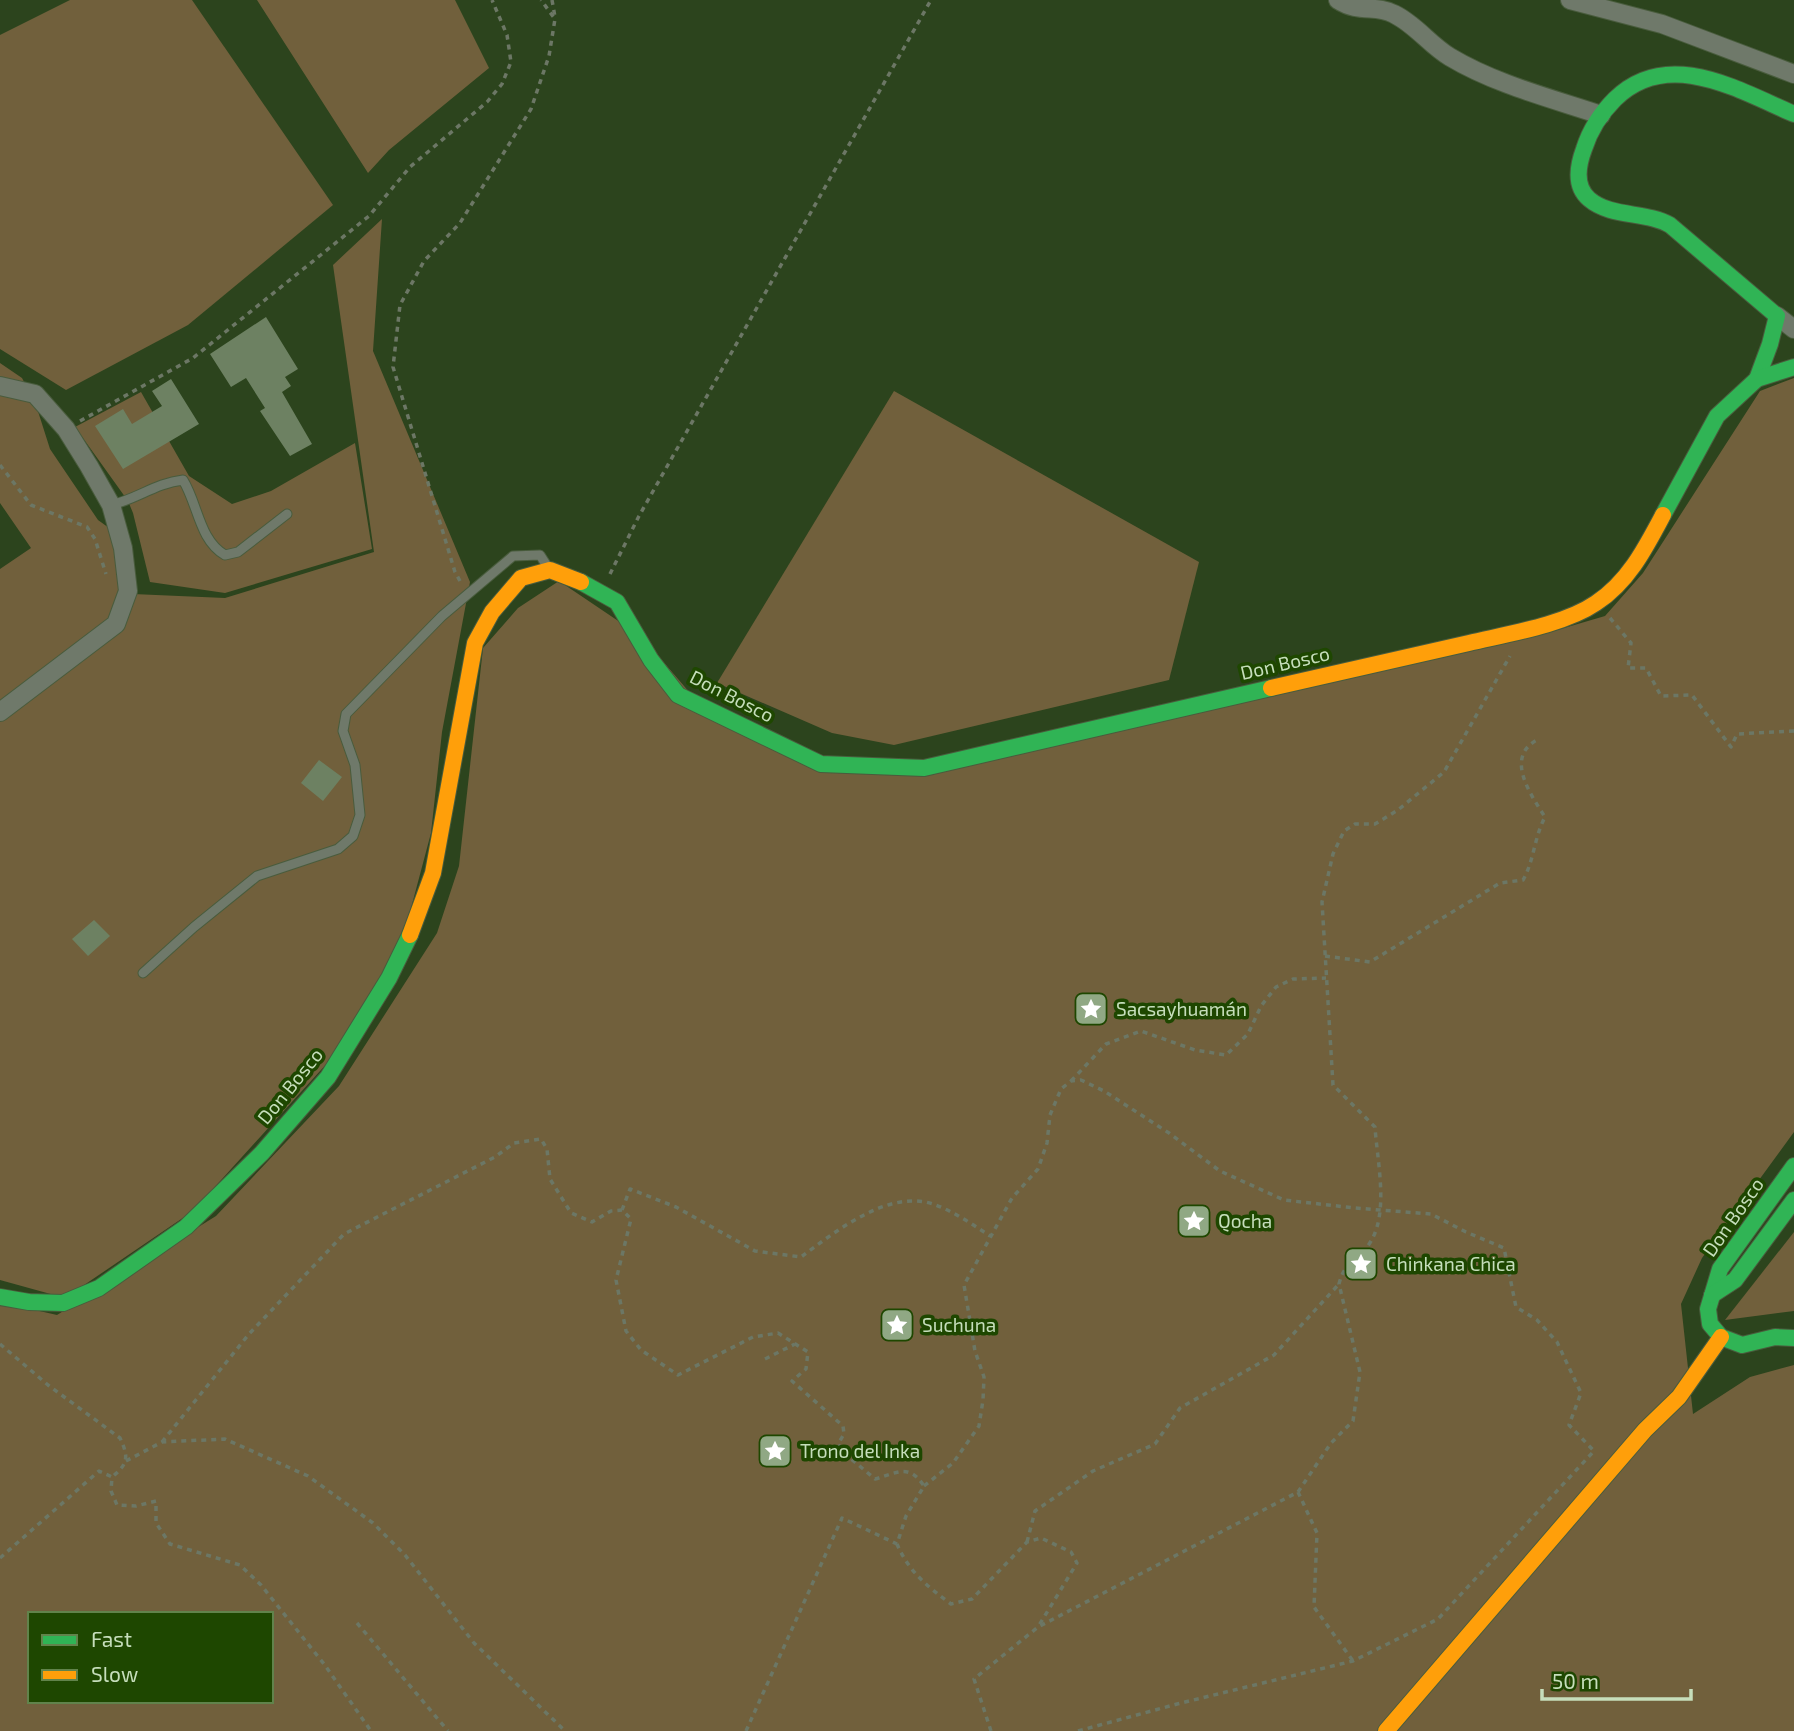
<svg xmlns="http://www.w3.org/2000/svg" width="1794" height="1731" font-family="'Exo 2',sans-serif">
  <rect width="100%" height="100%" fill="#2c441d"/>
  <g fill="#71603c" fill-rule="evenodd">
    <polygon points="70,0 192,0 333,205 188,325 66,390 0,349 0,35"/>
    <polygon points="257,0 455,0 489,68 389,150 368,173"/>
    <polygon points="382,219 373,351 470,582 442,732 431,833 402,942 340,1049 193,1211 65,1298 0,1280 0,569 31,548 0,503 0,363 22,378 36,405 50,449 98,520 123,538 133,594 225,598 374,552 333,265"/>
    <path d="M 1794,378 L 1794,1132 L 1702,1258 L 1681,1304 L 1693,1414 L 1750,1377 L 1794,1365 L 1794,1731 L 0,1731 L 0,1302 L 57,1315 L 216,1216 L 339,1086 L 437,933 L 459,866 L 483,648 L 518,608 L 559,581 L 642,637 L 708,714 L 819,766 L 925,769 L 1547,633 L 1605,616 L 1643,573 L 1760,391 ZM 30,1614 L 271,1614 L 271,1701 L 30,1701 Z"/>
    <polygon points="894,391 1199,562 1169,680 894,745 832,733 717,683"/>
    <polygon points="141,392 189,476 232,504 271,491 355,443 372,549 225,593 150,582 133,513 128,501 75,427"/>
    <polygon points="1794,1232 1794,1311 1725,1320"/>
  </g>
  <g fill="#6d8162">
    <polygon points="266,317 298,369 285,377 291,386 282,392 312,444 290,456 260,411 265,408 246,378 231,387 210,354"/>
    <polygon points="171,379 199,424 123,469 95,426 123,409 132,424 162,406 152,391"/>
    <polygon points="319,760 342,777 323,801 301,783"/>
    <polygon points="94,920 110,936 88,956 72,939"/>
  </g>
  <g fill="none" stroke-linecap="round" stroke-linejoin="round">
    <defs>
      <g id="lane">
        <path d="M 111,505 C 137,499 156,483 183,480 C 198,504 199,540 225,555 L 238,552 L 287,514"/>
        <polyline points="143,973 194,927 257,876 338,849 353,836 360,815 355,765 343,731 346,714 442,616 513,556 540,555 549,569"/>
      </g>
      <g id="street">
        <path d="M 1338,0 C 1360,14 1375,4 1394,14 C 1415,24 1430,45 1450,57 C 1495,84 1550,98 1601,115"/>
        <polyline points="1570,0 1662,24 1794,74"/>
        <polyline points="1777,316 1794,329"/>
        <polyline points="0,386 35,394 66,429 89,466 111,505 123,548 128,591 116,624 0,712"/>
      </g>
      <g id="fast">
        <path d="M 1757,379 L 1770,344 L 1777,316 L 1670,225 C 1646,211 1611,218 1589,199 C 1574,186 1578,165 1584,149 C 1590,130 1601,113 1615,99 C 1668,47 1738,90 1794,114"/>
        <polyline points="1663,515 1717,416 1757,379 1794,367"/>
        <polyline points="581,582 617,602 651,660 678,695 821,764 924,768 1271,688"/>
        <polyline points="1794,1166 1720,1269 1708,1309 1710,1324 1721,1337 1742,1345 1775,1337 1794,1338"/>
        <polyline points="1712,1295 1735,1280 1794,1200"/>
        <polyline points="0,1297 29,1302 63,1303 99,1288 186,1227 262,1153 328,1077 389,978 410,935"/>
      </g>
      <g id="slow">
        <path d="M 1271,688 C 1337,673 1403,658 1469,643 C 1507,634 1564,625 1596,603 C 1628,582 1645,549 1663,515"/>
        <polyline points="410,935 433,873 475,643 492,612 521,578 550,570 581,582"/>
        <polyline points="1386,1731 1645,1430 1679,1397 1721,1337"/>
      </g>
    </defs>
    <use href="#lane" stroke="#495c3d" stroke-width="11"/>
    <use href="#street" stroke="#495c3d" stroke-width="20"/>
    <use href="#fast" stroke="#495c3d" stroke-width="18"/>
    <use href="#slow" stroke="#495c3d" stroke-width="18"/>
    <g stroke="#6c7765" stroke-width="3.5" stroke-dasharray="5 5" stroke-linecap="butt">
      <polyline points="552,0 555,17"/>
      <polyline points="80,421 193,358 369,216 410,167 487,102 502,84 511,62 507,35 492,0"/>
      <polyline points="0,465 31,505 87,527 95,539 106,574"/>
      <polyline points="610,574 639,516 931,0"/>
      <polyline points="460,581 455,572 393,367 400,305 424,261 460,223 531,109 549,56 555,19 541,0"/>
      <polyline points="1610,618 1631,643 1628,668 1646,668 1661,696 1692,695 1731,747 1737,734 1794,731"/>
      <path d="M 1325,956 L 1370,962 L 1500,883 L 1523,880 C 1534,861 1534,838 1545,817 C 1531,795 1503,756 1539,739"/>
      <polyline points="1071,1081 1106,1044 1141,1031 1195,1050 1226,1055 1248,1034 1261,1006 1276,987 1293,979 1326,978"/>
      <path d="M 622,1210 L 630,1189 L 676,1207 L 755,1251 L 801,1257 C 835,1232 888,1189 933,1204 C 953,1211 972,1224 990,1236"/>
      <path d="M 0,1344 L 48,1385 L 120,1438 C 129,1457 128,1464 112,1477"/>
      <polyline points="765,1359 795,1344"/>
      <path d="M 162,1442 L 249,1334 L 344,1234 L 495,1157 L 514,1143 L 541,1139 L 547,1149 L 550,1179 L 571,1213 L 592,1222 L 611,1211 L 622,1210 L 631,1219 L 616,1280 L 626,1331 L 641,1350 L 678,1375 L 753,1337 L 778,1333 L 808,1352 L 806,1369 L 792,1381 L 843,1426 L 844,1434 L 838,1444 L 843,1452 L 875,1479 C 897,1473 909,1463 924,1486 L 906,1516 L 897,1544 C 909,1572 927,1586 951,1604 L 972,1599 L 1027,1542 L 1041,1538 L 1071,1552 L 1077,1563 L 1038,1627"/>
      <polyline points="126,1461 162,1442 225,1439 308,1476 373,1523 405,1555 474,1643 565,1731"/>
      <polyline points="924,1486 953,1463 979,1426 983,1400 984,1377 975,1351 964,1285 1012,1198 1038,1169 1047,1143 1050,1115 1061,1089 1071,1081 1081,1080 1104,1091 1169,1133 1220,1171 1284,1200 1355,1208 1431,1214 1466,1232 1504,1248 1516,1307 1537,1320 1557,1342 1581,1393 1569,1425 1594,1451"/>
      <polyline points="1298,1492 1317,1533 1314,1607 1353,1661"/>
      <polyline points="1027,1542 1035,1511 1093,1471 1155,1444 1180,1408 1274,1355 1339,1284"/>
      <polyline points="0,1558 99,1471 112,1477 111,1491 117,1505 136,1506 156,1501 156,1523 170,1544 240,1565 261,1585 324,1664 371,1731"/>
      <polyline points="357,1623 448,1731"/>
      <polyline points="746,1731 842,1518 897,1544"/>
      <path d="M 991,1731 L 974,1679 L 1038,1627 L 1298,1492 L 1331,1443 L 1353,1421 L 1360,1372 L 1339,1284 C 1345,1259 1360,1260 1371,1241 C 1389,1211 1377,1160 1375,1127 L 1333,1085 L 1322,902 L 1333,854 L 1344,831 L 1355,824 L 1375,824 L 1398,810 L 1444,772 L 1510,656"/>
      <polyline points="1078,1731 1177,1704 1353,1661 1438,1619 1594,1451"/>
    </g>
    <use href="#lane" stroke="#6f796a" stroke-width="9"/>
    <use href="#street" stroke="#6f796a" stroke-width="18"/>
    <use href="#fast" stroke="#30b455" stroke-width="16"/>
    <use href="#slow" stroke="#ff9f0a" stroke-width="16"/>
  </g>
  <defs>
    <symbol id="sight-square" viewBox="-11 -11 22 22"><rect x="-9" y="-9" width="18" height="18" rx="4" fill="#90a884" stroke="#1e4700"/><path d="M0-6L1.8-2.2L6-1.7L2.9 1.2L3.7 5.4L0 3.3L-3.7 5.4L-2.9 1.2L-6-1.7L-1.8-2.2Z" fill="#fff"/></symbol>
  </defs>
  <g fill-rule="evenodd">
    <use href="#sight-square" x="1072" y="990" width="38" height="38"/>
    <use href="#sight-square" x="1175" y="1202" width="38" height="38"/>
    <use href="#sight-square" x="1342" y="1245" width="38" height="38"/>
    <use href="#sight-square" x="878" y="1306" width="38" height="38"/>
    <use href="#sight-square" x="756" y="1432" width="38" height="38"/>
  </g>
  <g text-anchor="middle" stroke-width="7" stroke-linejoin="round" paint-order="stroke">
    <g font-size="19" fill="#c6debb" stroke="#1e4700">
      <text transform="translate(1285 663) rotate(-13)" y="7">Don Bosco</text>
      <text transform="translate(732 696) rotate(27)" y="7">Don Bosco</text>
      <text transform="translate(290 1086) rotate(-51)" y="7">Don Bosco</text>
      <text transform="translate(1733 1217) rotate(-55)" y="7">Don Bosco</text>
    </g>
    <g font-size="19" fill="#c6debb" stroke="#1e4700" text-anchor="start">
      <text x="1116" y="1016">Sacsayhuamán</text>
      <text x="1218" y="1228">Qocha</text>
      <text x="1386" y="1271">Chinkana Chica</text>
      <text x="922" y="1332">Suchuna</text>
      <text x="800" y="1458">Trono del Inka</text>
    </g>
  </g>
  <rect x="28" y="1612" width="245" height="91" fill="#1e4700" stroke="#61834b" stroke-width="2"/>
  <rect x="42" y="1635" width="35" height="10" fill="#30b455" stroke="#61834b" stroke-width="2"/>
  <text x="91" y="1647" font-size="21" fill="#c6debb">Fast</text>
  <rect x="42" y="1670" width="35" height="10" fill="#ff9f0a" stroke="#61834b" stroke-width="2"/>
  <text x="91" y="1682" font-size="21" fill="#c6debb">Slow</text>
  <path d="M1542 1689v10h149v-10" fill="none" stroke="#c6debb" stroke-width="3.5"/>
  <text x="1552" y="1689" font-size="21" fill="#c6debb" stroke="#1e4700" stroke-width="5" paint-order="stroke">50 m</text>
</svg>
